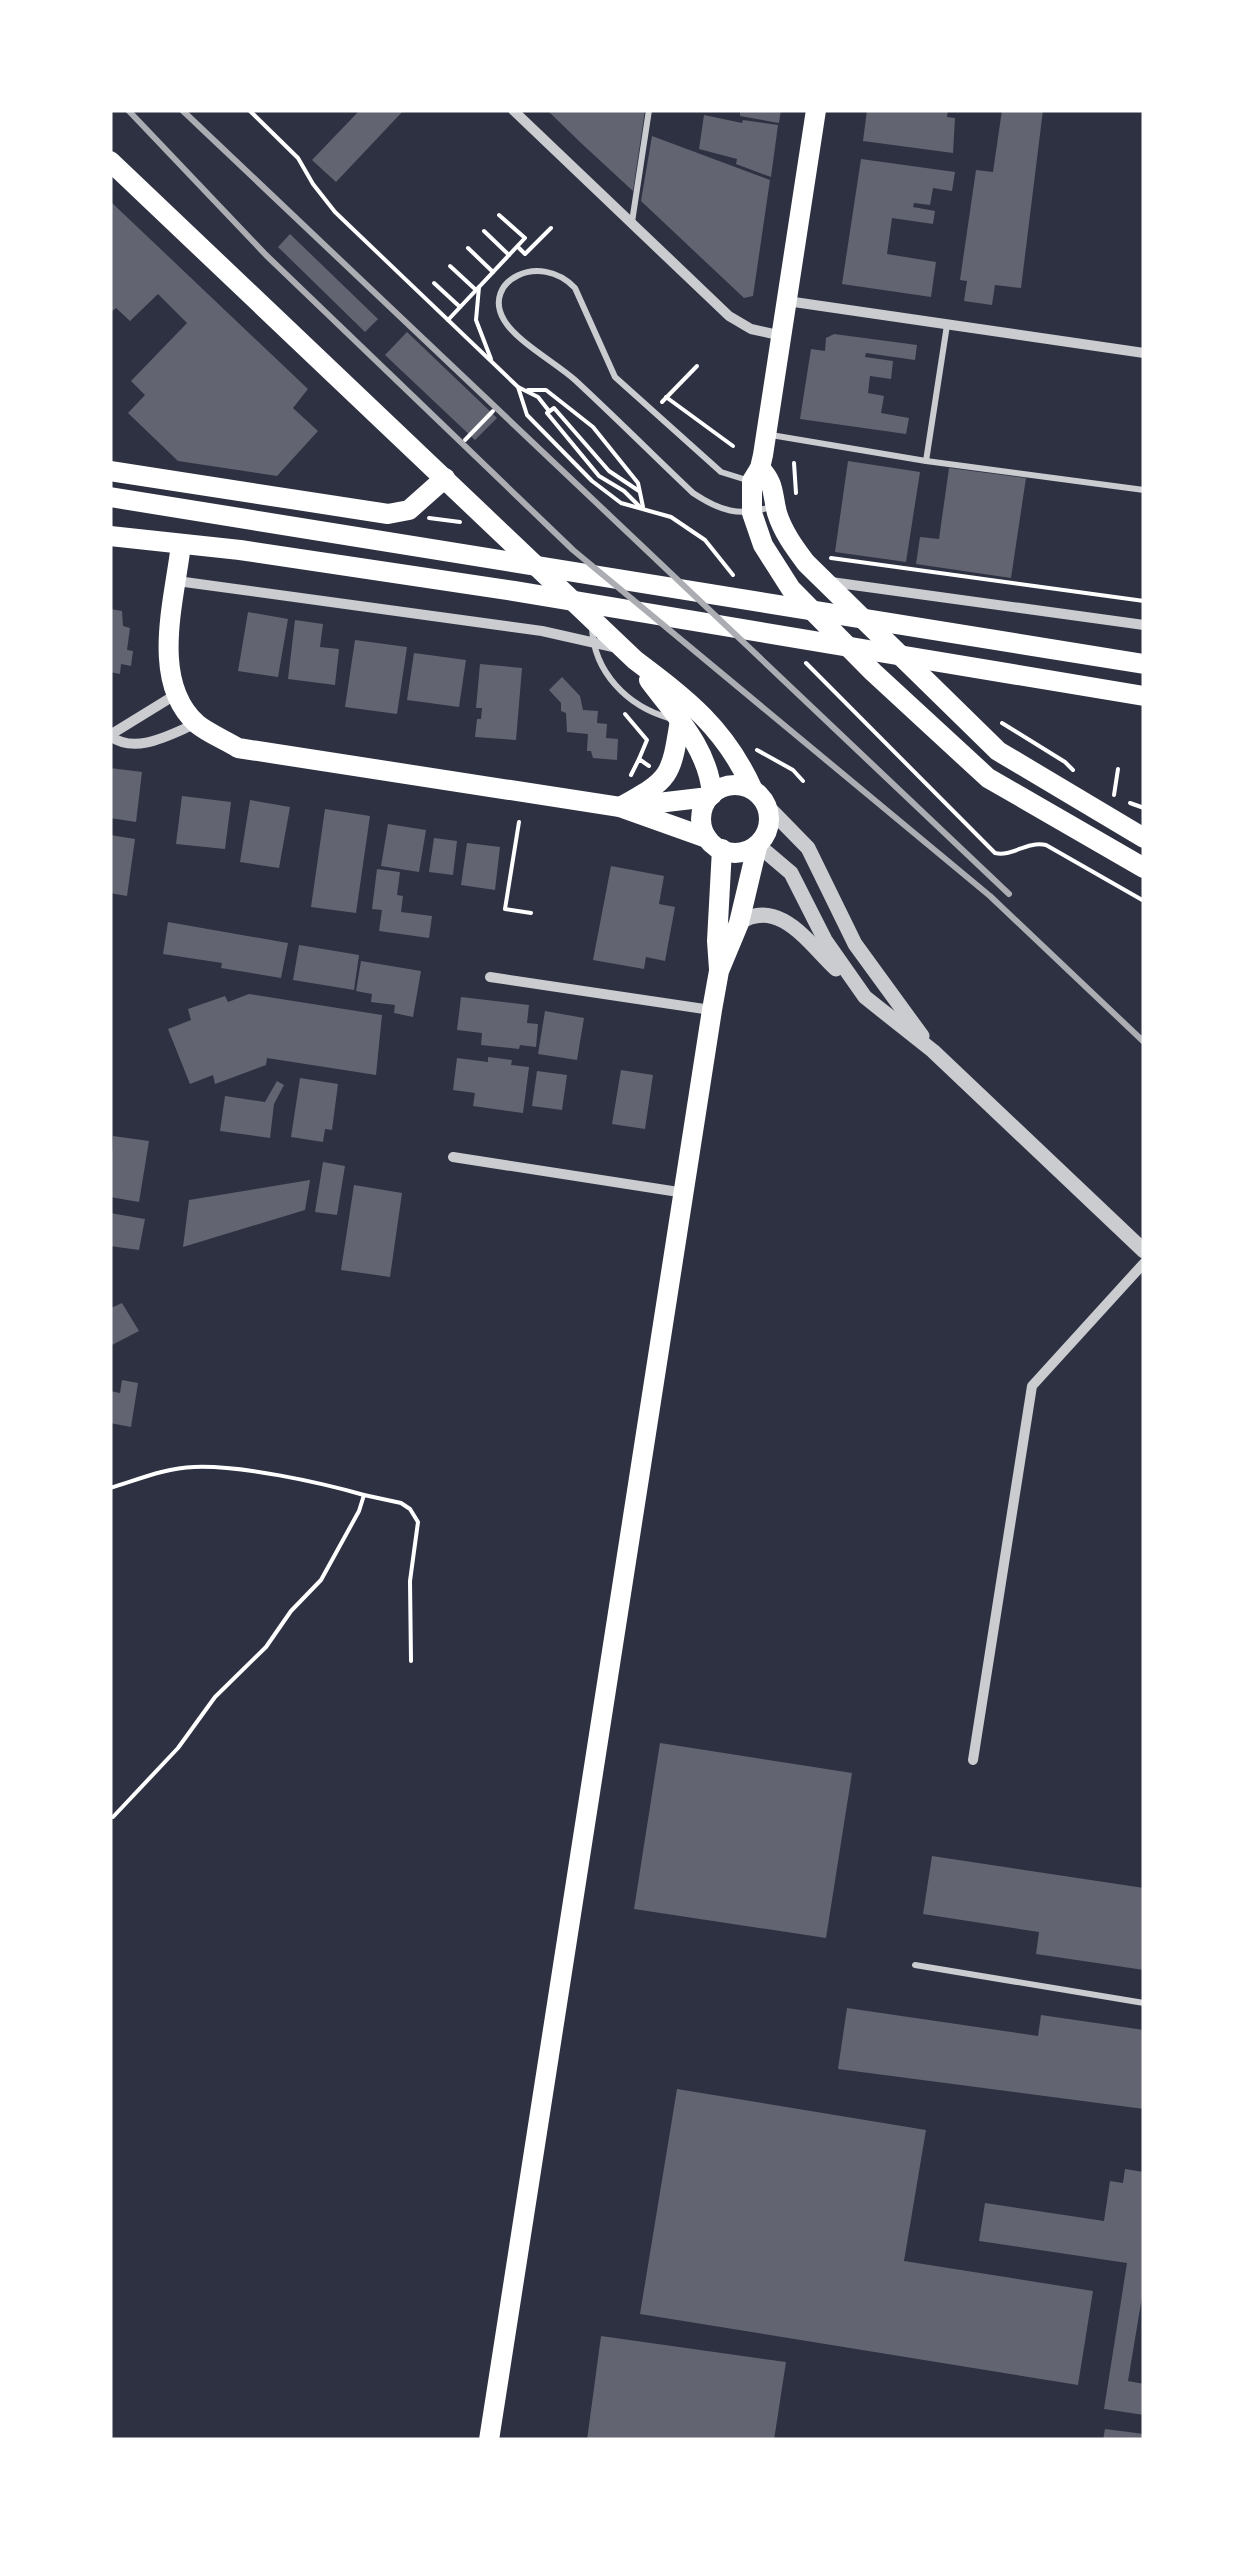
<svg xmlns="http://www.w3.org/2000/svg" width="1254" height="2550" font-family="Barlow,sans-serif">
  <rect width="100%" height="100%" fill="#2d3142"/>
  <g fill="#626471">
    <polygon points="360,110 404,110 336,182 312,160"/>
    <polygon points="547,110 645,110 633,191 581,143"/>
    <polygon points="740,110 781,110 779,123 740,116"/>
    <polygon points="867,110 948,110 947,117 955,118 953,153 863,141"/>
    <polygon points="1002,110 1043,110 1021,288 995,285 992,305 964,301 967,281 960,280 976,170 993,172"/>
    <polygon points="704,115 742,123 743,120 778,125 771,177 736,164 737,159 699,149"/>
    <polygon points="652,136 770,180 753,296 744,298 641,201"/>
    <polygon points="861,159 955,172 952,191 933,188 930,205 914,203 913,207 935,211 933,224 892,218 887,254 936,262 931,297 842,284"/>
    <polygon points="110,201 308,389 293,408 318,431 277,476 178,461 128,413 145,395 131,381 187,323 158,294 130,321 116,308 110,313"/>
    <polygon points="290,234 378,319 365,332 278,247"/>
    <polygon points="407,332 497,418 475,440 385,355"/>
    <polygon points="834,334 917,345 915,360 866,353 865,357 893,361 891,379 870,376 868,393 884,396 881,413 909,418 906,434 800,419 811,349 825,351 826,338"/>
    <polygon points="848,461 920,472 906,562 835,552"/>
    <polygon points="949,468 1026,478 1011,578 916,564 920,537 939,539"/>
    <polygon points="110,609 122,611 123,626 130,628 127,650 133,651 131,666 121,664 120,674 110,672"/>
    <polygon points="248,612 288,619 278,677 238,671"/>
    <polygon points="295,620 323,624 320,647 339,649 335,685 288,679"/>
    <polygon points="355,640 407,647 397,714 345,707"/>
    <polygon points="414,653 466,660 459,707 407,700"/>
    <polygon points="480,664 522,668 516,740 475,737 477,719 481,719 482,708 476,708"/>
    <polygon points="562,677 580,696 583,710 598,711 597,723 607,724 606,738 618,739 617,760 593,758 591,751 587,751 588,734 567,732 566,713 561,711 561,703 549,690"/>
    <polygon points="110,768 142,772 136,822 110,818"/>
    <polygon points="182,796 231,802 225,849 176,844"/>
    <polygon points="250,800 290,807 279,868 240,862"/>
    <polygon points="325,809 370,816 356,913 311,907"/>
    <polygon points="388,824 426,830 419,872 381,866"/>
    <polygon points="110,835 135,839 127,896 110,893"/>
    <polygon points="434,838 457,841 453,875 429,872"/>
    <polygon points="467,843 500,847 495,890 461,885"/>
    <polygon points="611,866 664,876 659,904 675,907 665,961 646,957 644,969 593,960"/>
    <polygon points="377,869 400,872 397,895 403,896 401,912 432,916 429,938 379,931 382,910 372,909"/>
    <polygon points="168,922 288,943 281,978 221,968 222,963 163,954"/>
    <polygon points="299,945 359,955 354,990 293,980"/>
    <polygon points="361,961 421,971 413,1017 394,1013 395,1005 371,1002 372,994 356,991"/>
    <polygon points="249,994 382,1015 376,1075 267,1058 266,1065 215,1084 213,1075 190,1084 168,1029 191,1020 188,1009 225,996 228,1002"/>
    <polygon points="461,997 529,1005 527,1023 538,1024 536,1047 520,1045 519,1049 481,1045 482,1033 457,1030"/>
    <polygon points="545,1011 584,1018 577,1060 538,1054"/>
    <polygon points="488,1057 512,1060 511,1065 529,1067 523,1113 473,1106 475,1093 453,1090 457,1058 488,1062"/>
    <polygon points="621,1070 653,1075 645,1129 612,1124"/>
    <polygon points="537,1071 567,1075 562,1110 532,1106"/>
    <polygon points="300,1078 338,1084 332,1130 325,1129 323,1142 291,1137"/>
    <polygon points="277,1081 284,1085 274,1104 270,1138 220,1131 225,1096 265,1102"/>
    <polygon points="113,1136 149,1141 139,1202 110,1197"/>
    <polygon points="323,1162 345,1166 337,1215 315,1212"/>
    <polygon points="310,1180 305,1210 183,1247 189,1200"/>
    <polygon points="354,1185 402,1193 390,1277 341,1270"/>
    <polygon points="110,1213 145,1219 139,1250 110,1246"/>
    <polygon points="122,1303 139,1331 110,1346 111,1308"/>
    <polygon points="122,1380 138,1383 131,1427 110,1423 110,1391 120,1393"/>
    <polygon points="660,1743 852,1773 826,1938 634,1909"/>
    <polygon points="932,1856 1144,1888 1144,1970 1036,1954 1039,1932 923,1914"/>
    <polygon points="847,2008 1038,2036 1041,2015 1144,2030 1144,2109 838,2069"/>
    <polygon points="677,2089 926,2130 904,2261 1093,2291 1078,2385 640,2314"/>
    <polygon points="1125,2169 1144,2172 1144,2285 1128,2381 1144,2384 1144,2415 1104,2409 1127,2263 979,2241 985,2203 1104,2221 1110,2181 1123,2183"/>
    <polygon points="601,2336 786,2362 774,2440 587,2440"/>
    <polygon points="1105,2429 1144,2434 1144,2440 1103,2440"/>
  </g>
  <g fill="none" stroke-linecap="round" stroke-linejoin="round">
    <g stroke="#fff" stroke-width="4">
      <polyline points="249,110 298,158 313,184 335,212 518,387 527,415 592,481 621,503 671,517 705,540 733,575"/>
      <polyline points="484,231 509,255"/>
      <polyline points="468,248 493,272"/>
      <polyline points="519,248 525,254 551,228"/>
      <polyline points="450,266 476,290"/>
      <polyline points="434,283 460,307"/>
      <polyline points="479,287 476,320 491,359"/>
      <polyline points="448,320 525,238 499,215"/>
      <polyline points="518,387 538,397 549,411"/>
      <polyline points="528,390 546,390 593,427 638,483 643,507"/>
      <polyline points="666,397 733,446"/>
      <polyline points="662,402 697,366"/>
      <polyline points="465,440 493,411"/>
      <polyline points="794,463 796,493"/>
      <polyline points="639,491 609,471 554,408 547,413 599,476 624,491 641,508"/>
      <polyline points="429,518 460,522"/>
      <polyline points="831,558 1144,601"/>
      <path d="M 806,663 L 995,853 C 1012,857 1026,841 1046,845 L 1144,901"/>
      <polyline points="625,714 647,740 639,759"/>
      <polyline points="1002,723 1065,762 1073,770"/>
      <polyline points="757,750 793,770 803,781"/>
      <polyline points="631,775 639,759 649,766"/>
      <polyline points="1114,795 1118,769"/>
      <polyline points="1130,803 1144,808"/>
      <polyline points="519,822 505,909 531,913"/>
      <path d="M 110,1488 C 137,1480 165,1468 194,1467 C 240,1465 319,1482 364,1495 L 359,1511 L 321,1580 L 291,1611 L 266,1647 L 215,1697 L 178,1748 L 113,1817"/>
      <polyline points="364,1495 401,1503 410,1509 418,1522 410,1581 411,1661"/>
    </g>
    <g stroke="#caccd0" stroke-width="6">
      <polyline points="632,222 649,110"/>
      <polyline points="771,435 926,461 947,325"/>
      <polyline points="926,461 1144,490"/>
      <path d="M 750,481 L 721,472 L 615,377 L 575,288 C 540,251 481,281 504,320 C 516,341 556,363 575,380 C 615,417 654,456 693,493 C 720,511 739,517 771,507"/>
      <path d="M 592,628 C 594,672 627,706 669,718"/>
      <polyline points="915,1965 1144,2003"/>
    </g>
    <g stroke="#caccd0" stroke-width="10">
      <polyline points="513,110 729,316 751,329 782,336"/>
      <polyline points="787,301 1144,353"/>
      <polyline points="177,581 542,631 613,647"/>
      <polyline points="831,582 1144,625"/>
      <polyline points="110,735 175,695"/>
      <path d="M 110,736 C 136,755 169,735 195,724"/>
      <polyline points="490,977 711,1010"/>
      <polyline points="453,1157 685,1193"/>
      <polyline points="973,1760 1032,1386 1144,1263"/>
    </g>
    <g stroke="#caccd0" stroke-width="15">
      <polyline points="766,805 808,848 855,944 922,1036"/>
      <polyline points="758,845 791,873 825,940 865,997 933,1051 1144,1251"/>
      <path d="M 739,923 C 779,896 810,945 836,969"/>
    </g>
    <g stroke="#fff" stroke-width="20">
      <polyline points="816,110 763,455 760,468 752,481 752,513 763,545 791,589 873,672 988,778 1144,868"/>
      <path d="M 110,161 L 635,660 C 688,700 725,728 753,790"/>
      <path d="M 760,468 C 775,484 772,493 777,513 C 783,532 794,547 806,563 L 998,751 L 1144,838"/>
      <polyline points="110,471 388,514 409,510 445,478"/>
      <path d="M 181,544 C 175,599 149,681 197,724 C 208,733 225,740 238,748 L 620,807 L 707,838"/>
      <path d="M 649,680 C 675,715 709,749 712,795"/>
      <circle cx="735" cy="819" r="34"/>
      <polyline points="632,806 709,797"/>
      <path d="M 620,807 C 671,779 671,777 680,720"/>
      <polyline points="719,969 717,941 722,849"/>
      <polyline points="489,2440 712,1010 719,971 739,923 757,847"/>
    </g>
    <g stroke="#fff" stroke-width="20">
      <polyline points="110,497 1144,664"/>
      <polyline points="110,536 240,550 514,591 1144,696"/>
    </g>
    <g stroke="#abadb3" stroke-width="6">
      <polyline points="128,110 266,255 573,550 990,896 1144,1042"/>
      <polyline points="182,110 1009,894"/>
    </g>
  </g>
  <rect width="1254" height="2550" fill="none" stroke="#ffffff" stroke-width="225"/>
</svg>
